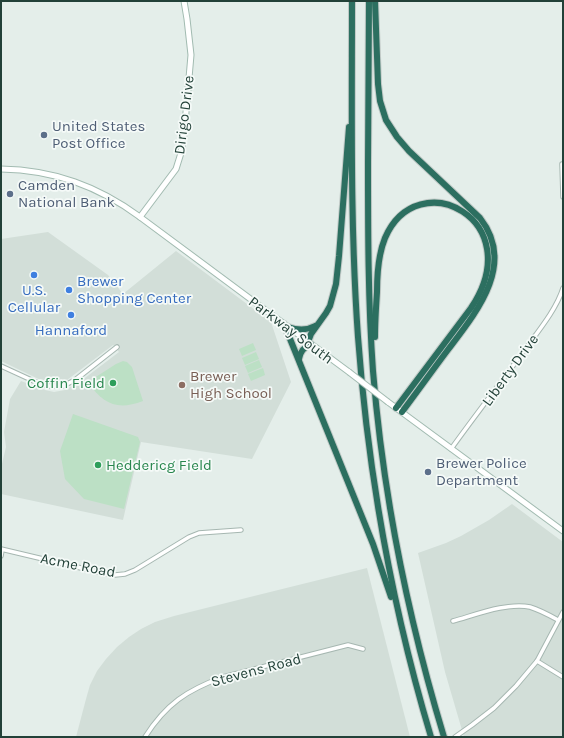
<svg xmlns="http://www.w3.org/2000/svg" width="564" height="738" font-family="Karla,sans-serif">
  <rect width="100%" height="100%" fill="#e4eeea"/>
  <g fill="#d2ded8">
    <polygon points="48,232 108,275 123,294 176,251 271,322 291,382 252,459 141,442 123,520 1,494 1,468 6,447 4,432 10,399 21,381 45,390 54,392 65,390 81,381 119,352 113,345 67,380 63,383 55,384 47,383 1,361 1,239"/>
    <polygon points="512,504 563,542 563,737 464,737 445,672 418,553 446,543 461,536 489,520"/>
    <polygon points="367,568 410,737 76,737 86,699 90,685 97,671 106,659 117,647 129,637 141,629 155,622 174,616"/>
  </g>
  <g fill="#bce0c5">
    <polygon points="253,343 256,350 242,356 239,349"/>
    <polygon points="256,352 259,359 245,365 242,358"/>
    <polygon points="259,360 262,367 248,373 245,366"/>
    <path d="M 123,361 L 127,362 L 132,367 L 143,401 C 117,411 103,404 88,382 L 116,364 Z"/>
    <polygon points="263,368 265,375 251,381 248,374"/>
    <polygon points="73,414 138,437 140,442 124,509 84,499 65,479 60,451"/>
  </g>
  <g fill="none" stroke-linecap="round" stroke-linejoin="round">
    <defs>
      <g id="street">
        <polyline points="562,164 563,197"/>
        <polyline points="1,366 38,383 47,386 63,386 75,380 117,347"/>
        <path d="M 451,449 C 474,417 498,386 521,355 C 535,335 556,311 563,288"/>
        <polyline points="1,549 102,573 115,575 125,574 135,570 189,537 199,533 241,530"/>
        <polyline points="1,556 2,550"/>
        <path d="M 453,621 C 475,615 508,602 530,607 C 540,610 549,615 558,620"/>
        <polyline points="537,661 563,677"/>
        <path d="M 145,737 C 166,704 187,690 223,677 L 348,645 L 363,649"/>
        <polyline points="455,737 472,725 494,708 516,686 537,661 563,612"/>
      </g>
      <g id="secondary">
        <path d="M 1,169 C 54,170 98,186 140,217 L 349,372"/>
        <polyline points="140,217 176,169 181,153 184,135 191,55 187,19 184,1"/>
        <polyline points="388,402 563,531"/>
      </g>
      <g id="highway">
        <path d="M 352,1 C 352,113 350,225 358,337 C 368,473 392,607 431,737"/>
        <path d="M 369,1 C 369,55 368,108 368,162 C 368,232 368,301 373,371 C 383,495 408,618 444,737"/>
        <path d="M 375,1 L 378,84 L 380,101 L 386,120 L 397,137 L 409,151 L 480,218 C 517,265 475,314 447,351 C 432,371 417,392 402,412"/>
        <polyline points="284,324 373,544 391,597"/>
        <path d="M 288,327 C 297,330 306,331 315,326"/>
        <path d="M 375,337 C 375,322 376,307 377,292 C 377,274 378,255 385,238 C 418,162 530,220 471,308 L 396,408"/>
        <polyline points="308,342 311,334 326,313 330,306 336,284 339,256 349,127"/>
        <path d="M 299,359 C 300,351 304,347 311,344"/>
      </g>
    </defs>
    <use href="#street" stroke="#a6b7b1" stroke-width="5.5"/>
    <use href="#secondary" stroke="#a2bbb1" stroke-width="7"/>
    <use href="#highway" stroke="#c1cac7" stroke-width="8"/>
    <use href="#street" stroke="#fff" stroke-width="3.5"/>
    <use href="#secondary" stroke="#fff" stroke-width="5"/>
    <use href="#highway" stroke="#2c6f60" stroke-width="6"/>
    <defs>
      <polyline id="secondary-bridge" points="349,372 388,402"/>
    </defs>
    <use href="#secondary-bridge" stroke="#a2bbb1" stroke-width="7" stroke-linecap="butt"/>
    <use href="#secondary-bridge" stroke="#fff" stroke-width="5"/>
  </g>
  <g fill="#5c6f8a" stroke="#f5faf8" stroke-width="1.5">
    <circle cx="44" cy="135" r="4"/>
    <circle cx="10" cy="194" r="4"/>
    <circle cx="428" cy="472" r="4"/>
  </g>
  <g fill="#3f7fe0" stroke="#f5faf8" stroke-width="1.5">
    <circle cx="34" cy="275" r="4"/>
    <circle cx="69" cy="290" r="4"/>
    <circle cx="71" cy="315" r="4"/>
  </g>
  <g fill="#2e9e5b" stroke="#f5faf8" stroke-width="1.5">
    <circle cx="113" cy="383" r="4"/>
    <circle cx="98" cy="465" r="4"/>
  </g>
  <circle fill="#8d6e63" stroke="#f5faf8" stroke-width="1.5" cx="182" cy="385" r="4"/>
  <g text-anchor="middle" stroke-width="3.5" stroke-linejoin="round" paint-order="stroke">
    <g font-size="15" fill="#224138" stroke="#f5faf8">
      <text transform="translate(184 115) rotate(-83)" y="5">Dirigo Drive</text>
      <text transform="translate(291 330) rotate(37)" y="5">Parkway South</text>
      <text transform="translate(510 370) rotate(-54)" y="5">Liberty Drive</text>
      <text transform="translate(78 565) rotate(11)" y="5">Acme Road</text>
      <text transform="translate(256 670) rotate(-15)" y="5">Stevens Road</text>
    </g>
    <g font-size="15" fill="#4e5e75" stroke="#f5faf8" text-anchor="start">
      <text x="52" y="131">United States<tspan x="52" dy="17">Post Office</tspan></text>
      <text x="18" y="190">Camden<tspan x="18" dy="17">National Bank</tspan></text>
      <text x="436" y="468">Brewer Police<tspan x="436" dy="17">Department</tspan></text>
    </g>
    <g font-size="15" fill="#366cbe" stroke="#f5faf8">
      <text x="77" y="286" text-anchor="start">Brewer<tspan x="77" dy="17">Shopping Center</tspan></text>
      <text x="34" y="295">U.S.<tspan x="34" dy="17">Cellular</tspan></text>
      <text x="71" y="335">Hannaford</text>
    </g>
    <g font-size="15" fill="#785e54" stroke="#f5faf8" text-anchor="start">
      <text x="190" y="381">Brewer<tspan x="190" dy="17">High School</tspan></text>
    </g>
    <g font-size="15" fill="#27864d" stroke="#f5faf8" text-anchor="end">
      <text x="105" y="388">Coffin Field</text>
      <text x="106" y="470" text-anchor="start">Heddericg Field</text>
    </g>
  </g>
  <rect width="564" height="738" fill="none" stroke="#224138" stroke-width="4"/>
</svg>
